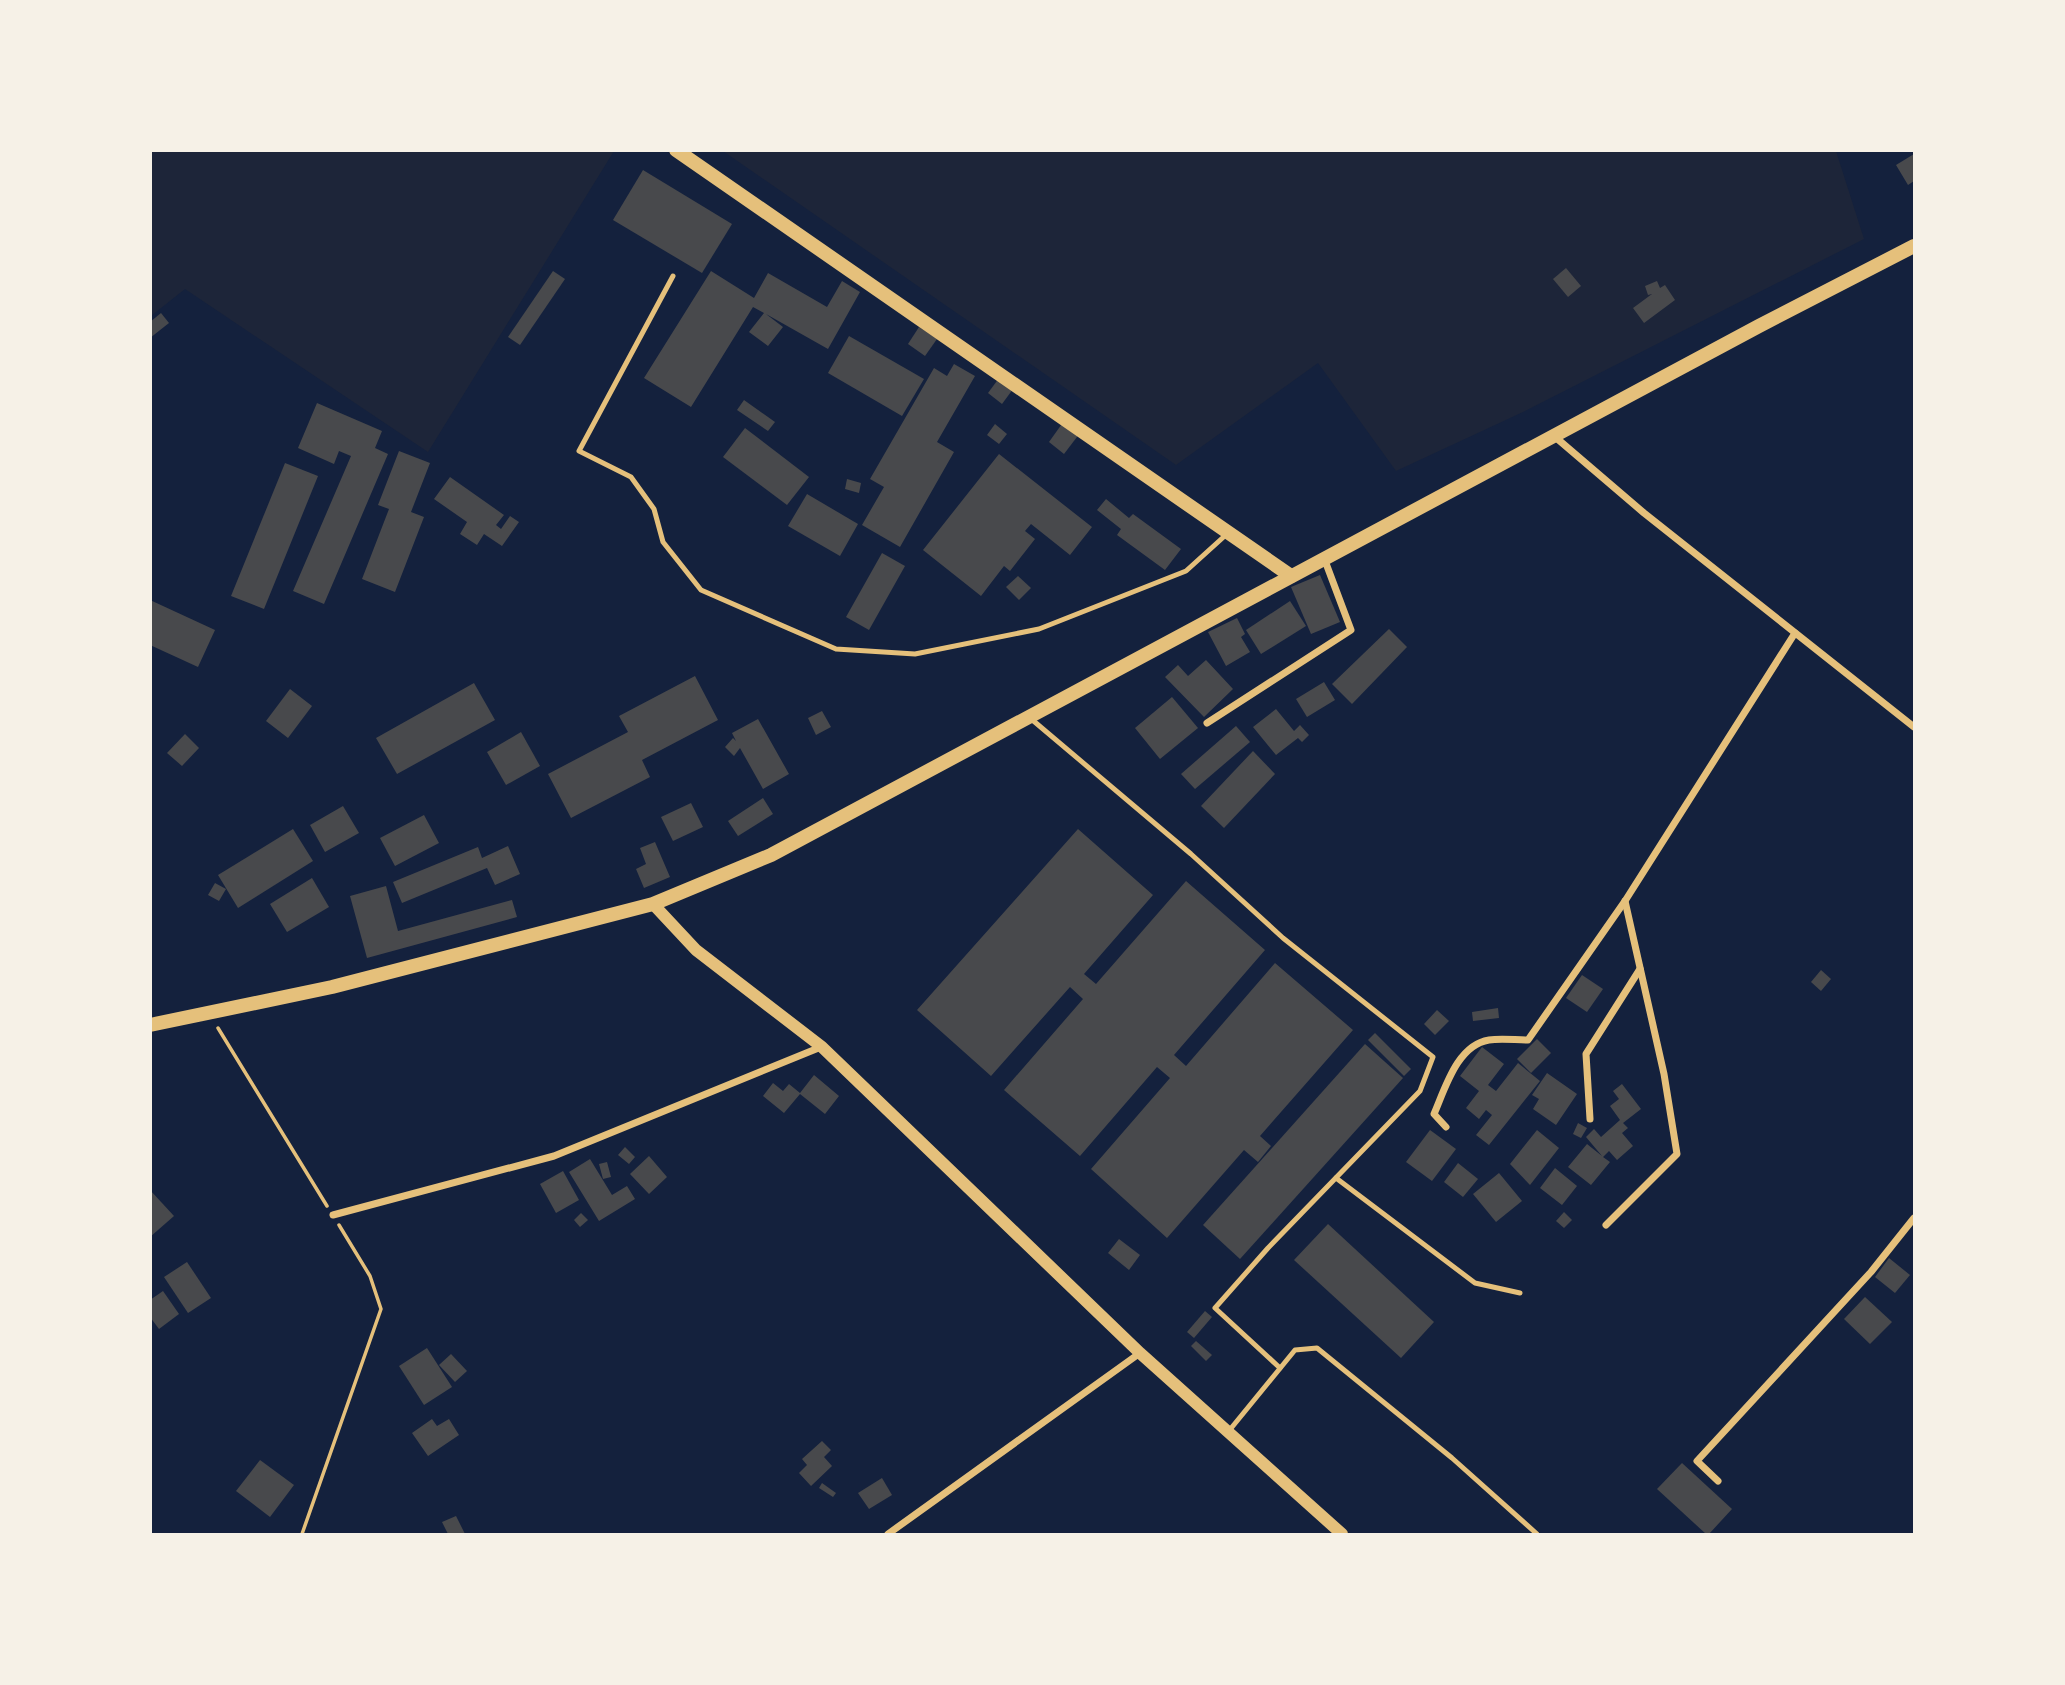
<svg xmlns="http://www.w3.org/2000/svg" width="2065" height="1685" font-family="'Archivo Narrow',sans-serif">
  <rect width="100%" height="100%" fill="#14213d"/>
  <g fill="#1d2539">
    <polygon points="151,150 614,150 614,151 428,452 185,289 151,316"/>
    <polygon points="723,151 1836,151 1864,239 1523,412 1396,471 1318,363 1176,465"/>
  </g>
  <g fill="#48494c">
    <polygon points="1914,154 1914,181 1908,185 1896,165"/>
    <polygon points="643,170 732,224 702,273 613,220"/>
    <polygon points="1566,268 1581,286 1568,297 1553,279"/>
    <polygon points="553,271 565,279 520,345 508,337"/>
    <polygon points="711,271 754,298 768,273 827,307 842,281 860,292 828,349 766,314 783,327 768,346 749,332 764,313 753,307 691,407 644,378"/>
    <polygon points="1657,281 1660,288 1665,285 1675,300 1644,323 1633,308 1652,294 1648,295 1645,286"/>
    <polygon points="161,313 169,323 150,338 150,322"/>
    <polygon points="919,327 937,339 925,356 908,344"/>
    <polygon points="849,336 924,379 902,416 828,373"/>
    <polygon points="954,364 975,376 937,442 954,452 900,547 862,525 884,487 870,479 934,368 947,376"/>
    <polygon points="1002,374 1016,385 1002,404 988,393"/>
    <polygon points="744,400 775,422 768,431 737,410"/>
    <polygon points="317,403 382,431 375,448 388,454 324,604 293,591 351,456 339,451 334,464 298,448"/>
    <polygon points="1064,421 1080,433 1064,454 1049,442"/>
    <polygon points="995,424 1007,434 999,444 987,435"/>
    <polygon points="745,428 809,477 787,505 723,457"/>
    <polygon points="399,451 430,463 411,512 424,517 395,592 362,579 389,509 378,505"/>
    <polygon points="999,454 1092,527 1070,555 1031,524 1025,531 1035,539 1010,571 1004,566 981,596 923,550"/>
    <polygon points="285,463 318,476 264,609 231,596"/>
    <polygon points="450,477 504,515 496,525 501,529 510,516 519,522 502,546 484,534 477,545 460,534 467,522 434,499"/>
    <polygon points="847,479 861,483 859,493 845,489"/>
    <polygon points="807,494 858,524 840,556 788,526"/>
    <polygon points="1106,499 1129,518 1133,514 1181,549 1165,570 1117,535 1121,529 1097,510"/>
    <polygon points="882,553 905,566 869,630 846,617"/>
    <polygon points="1320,575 1340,622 1311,634 1291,587"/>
    <polygon points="1018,576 1031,588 1019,600 1006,587"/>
    <polygon points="150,600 215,630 198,667 150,645"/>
    <polygon points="1290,601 1306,626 1261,654 1246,630"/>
    <polygon points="1237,618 1245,634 1241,637 1250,652 1226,666 1208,632"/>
    <polygon points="1389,629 1407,647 1352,704 1332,684"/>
    <polygon points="1206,660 1233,689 1204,717 1165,677 1178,665 1188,676"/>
    <polygon points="695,676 718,720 642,760 650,777 571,818 548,774 628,732 619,716"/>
    <polygon points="1324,682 1335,700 1307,717 1296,699"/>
    <polygon points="474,683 495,720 397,774 376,738"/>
    <polygon points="290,689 312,706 288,738 266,721"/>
    <polygon points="1172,697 1198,728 1160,759 1135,728"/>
    <polygon points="1276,709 1294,731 1300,725 1309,735 1302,742 1298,738 1276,755 1253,727"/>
    <polygon points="822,711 831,727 816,735 808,718"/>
    <polygon points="758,719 789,774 763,789 740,748 734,756 725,747 733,738 736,741 732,733"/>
    <polygon points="1236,726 1250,742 1195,789 1181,774"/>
    <polygon points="521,732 540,766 506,785 487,752"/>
    <polygon points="185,734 199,748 182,766 167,753"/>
    <polygon points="1253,751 1275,774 1224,828 1201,806"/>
    <polygon points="763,798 773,814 738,836 728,821"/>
    <polygon points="691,803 703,827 673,841 661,817"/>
    <polygon points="343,806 359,833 325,852 310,825"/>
    <polygon points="424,815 439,843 395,866 380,838"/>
    <polygon points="293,829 313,861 238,908 218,875"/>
    <polygon points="1078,829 1153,895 1084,974 1096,984 1186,881 1265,950 1174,1055 1186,1066 1275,963 1353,1030 1260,1136 1271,1146 1258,1162 1244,1150 1167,1238 1091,1169 1170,1078 1157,1067 1080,1156 1004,1090 1083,999 1070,987 991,1076 917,1010"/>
    <polygon points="655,842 670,877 644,888 636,869 646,864 640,848"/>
    <polygon points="508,846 520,874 495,885 487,868 402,903 393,882 478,847 482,858"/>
    <polygon points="312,878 329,907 287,932 270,904"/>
    <polygon points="215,883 226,889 219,901 208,895"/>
    <polygon points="386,886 398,931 512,900 517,917 367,958 350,896"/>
    <polygon points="1821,970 1831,979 1821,991 1811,982"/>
    <polygon points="1582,975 1603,989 1587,1012 1566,998"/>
    <polygon points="1498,1008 1499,1018 1473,1021 1472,1012"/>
    <polygon points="1437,1010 1449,1021 1435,1035 1424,1024"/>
    <polygon points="1375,1033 1411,1069 1404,1076 1368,1040"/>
    <polygon points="1537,1039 1551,1053 1531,1073 1517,1059"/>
    <polygon points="1365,1044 1403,1078 1240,1259 1203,1225"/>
    <polygon points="1482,1047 1504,1064 1488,1085 1496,1091 1518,1063 1540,1081 1489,1145 1476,1135 1492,1115 1486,1110 1479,1119 1466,1108 1479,1091 1460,1076"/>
    <polygon points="1547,1073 1577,1094 1556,1125 1533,1109 1539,1099 1532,1095"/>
    <polygon points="814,1075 839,1096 825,1114 800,1094 784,1113 763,1096 773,1083 783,1091 789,1084 800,1093"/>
    <polygon points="1622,1084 1641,1109 1623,1123 1628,1128 1622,1133 1633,1146 1617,1160 1609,1151 1603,1157 1610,1162 1591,1185 1568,1167 1587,1144 1602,1156 1586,1137 1594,1129 1601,1137 1620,1120 1610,1106 1619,1099 1613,1091"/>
    <polygon points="1578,1123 1587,1128 1581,1138 1573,1134"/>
    <polygon points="1430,1130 1456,1149 1432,1181 1406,1162"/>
    <polygon points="1537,1130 1559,1148 1530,1185 1510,1164"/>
    <polygon points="625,1147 635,1157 629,1164 618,1155"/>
    <polygon points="649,1156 667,1177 649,1194 630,1174"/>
    <polygon points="590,1159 612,1195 627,1186 635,1199 599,1221 569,1172"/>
    <polygon points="607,1162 611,1177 603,1179 599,1164"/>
    <polygon points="1458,1163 1478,1179 1463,1197 1444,1182"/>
    <polygon points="1555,1168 1577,1186 1562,1205 1540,1188"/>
    <polygon points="563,1171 579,1200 556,1213 540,1184"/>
    <polygon points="1499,1173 1522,1201 1496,1222 1473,1194"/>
    <polygon points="150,1190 174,1216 150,1237"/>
    <polygon points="1564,1212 1572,1220 1564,1228 1556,1221"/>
    <polygon points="581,1213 588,1220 580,1227 574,1220"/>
    <polygon points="1328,1224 1434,1322 1401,1358 1294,1260"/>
    <polygon points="1119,1239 1140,1255 1129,1270 1108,1253"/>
    <polygon points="1889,1258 1910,1275 1895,1293 1875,1277"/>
    <polygon points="187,1262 211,1298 188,1313 164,1277"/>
    <polygon points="163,1291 179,1314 159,1329 150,1317 150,1300"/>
    <polygon points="1865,1297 1892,1322 1870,1344 1844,1319"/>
    <polygon points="1205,1311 1212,1317 1194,1338 1187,1332"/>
    <polygon points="1196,1341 1212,1355 1206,1361 1191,1346"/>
    <polygon points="427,1348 452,1387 424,1405 399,1366"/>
    <polygon points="451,1354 467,1371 455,1382 439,1365"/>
    <polygon points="432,1419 437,1426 449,1419 459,1435 428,1456 412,1433"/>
    <polygon points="822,1441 831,1450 824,1457 832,1466 811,1486 799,1473 807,1465 802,1459"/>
    <polygon points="260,1460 294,1485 270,1517 236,1491"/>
    <polygon points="1682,1463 1732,1509 1709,1534 1706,1534 1657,1489"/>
    <polygon points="882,1478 892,1495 869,1509 858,1493"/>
    <polygon points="822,1483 836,1493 833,1497 819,1488"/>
    <polygon points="456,1516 465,1534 448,1534 442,1522"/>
  </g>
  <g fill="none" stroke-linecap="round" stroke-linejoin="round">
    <g stroke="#e5c07b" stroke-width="3.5">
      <polyline points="218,1028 327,1206"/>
      <polyline points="302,1534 381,1309 370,1276 339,1225"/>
    </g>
    <g stroke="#e5c07b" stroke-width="5">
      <polyline points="673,276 579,451 631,477 654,509 663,542 701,590 836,649 915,654 1039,629 1186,571 1228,533"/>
      <polyline points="1030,718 1191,854 1283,938 1433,1057 1420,1091 1268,1248 1215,1308 1280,1368"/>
      <polyline points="1336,1178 1475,1283 1520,1293"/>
      <polyline points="1228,1432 1295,1350 1317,1348 1452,1458 1537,1534"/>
    </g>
    <g stroke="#e5c07b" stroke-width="7">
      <polyline points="1554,436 1644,513 1914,727"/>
      <polyline points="1207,723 1351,630 1324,558"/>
      <polyline points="1590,1119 1586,1054 1640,969"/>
      <path d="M 1446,1127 L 1434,1114 C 1445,1089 1457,1045 1489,1040 C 1501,1038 1515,1040 1528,1040 L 1625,901 L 1795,633"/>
      <polyline points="333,1215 554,1156 821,1047"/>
      <polyline points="1606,1225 1677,1154 1664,1074 1625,901"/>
      <polyline points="1718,1481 1697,1461 1871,1272 1914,1218"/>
      <polyline points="888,1534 1140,1353"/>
    </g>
    <polyline stroke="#e5c07b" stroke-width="12" points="653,904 696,950 822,1047 1140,1353 1342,1534"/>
    <g stroke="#e5c07b" stroke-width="14">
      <polyline points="676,150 1291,576"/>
      <polyline points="150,1025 332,987 653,904 771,855 1759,326 1914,246"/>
    </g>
  </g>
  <rect width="2065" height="1685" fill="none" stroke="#f6f1e7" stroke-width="304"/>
</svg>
